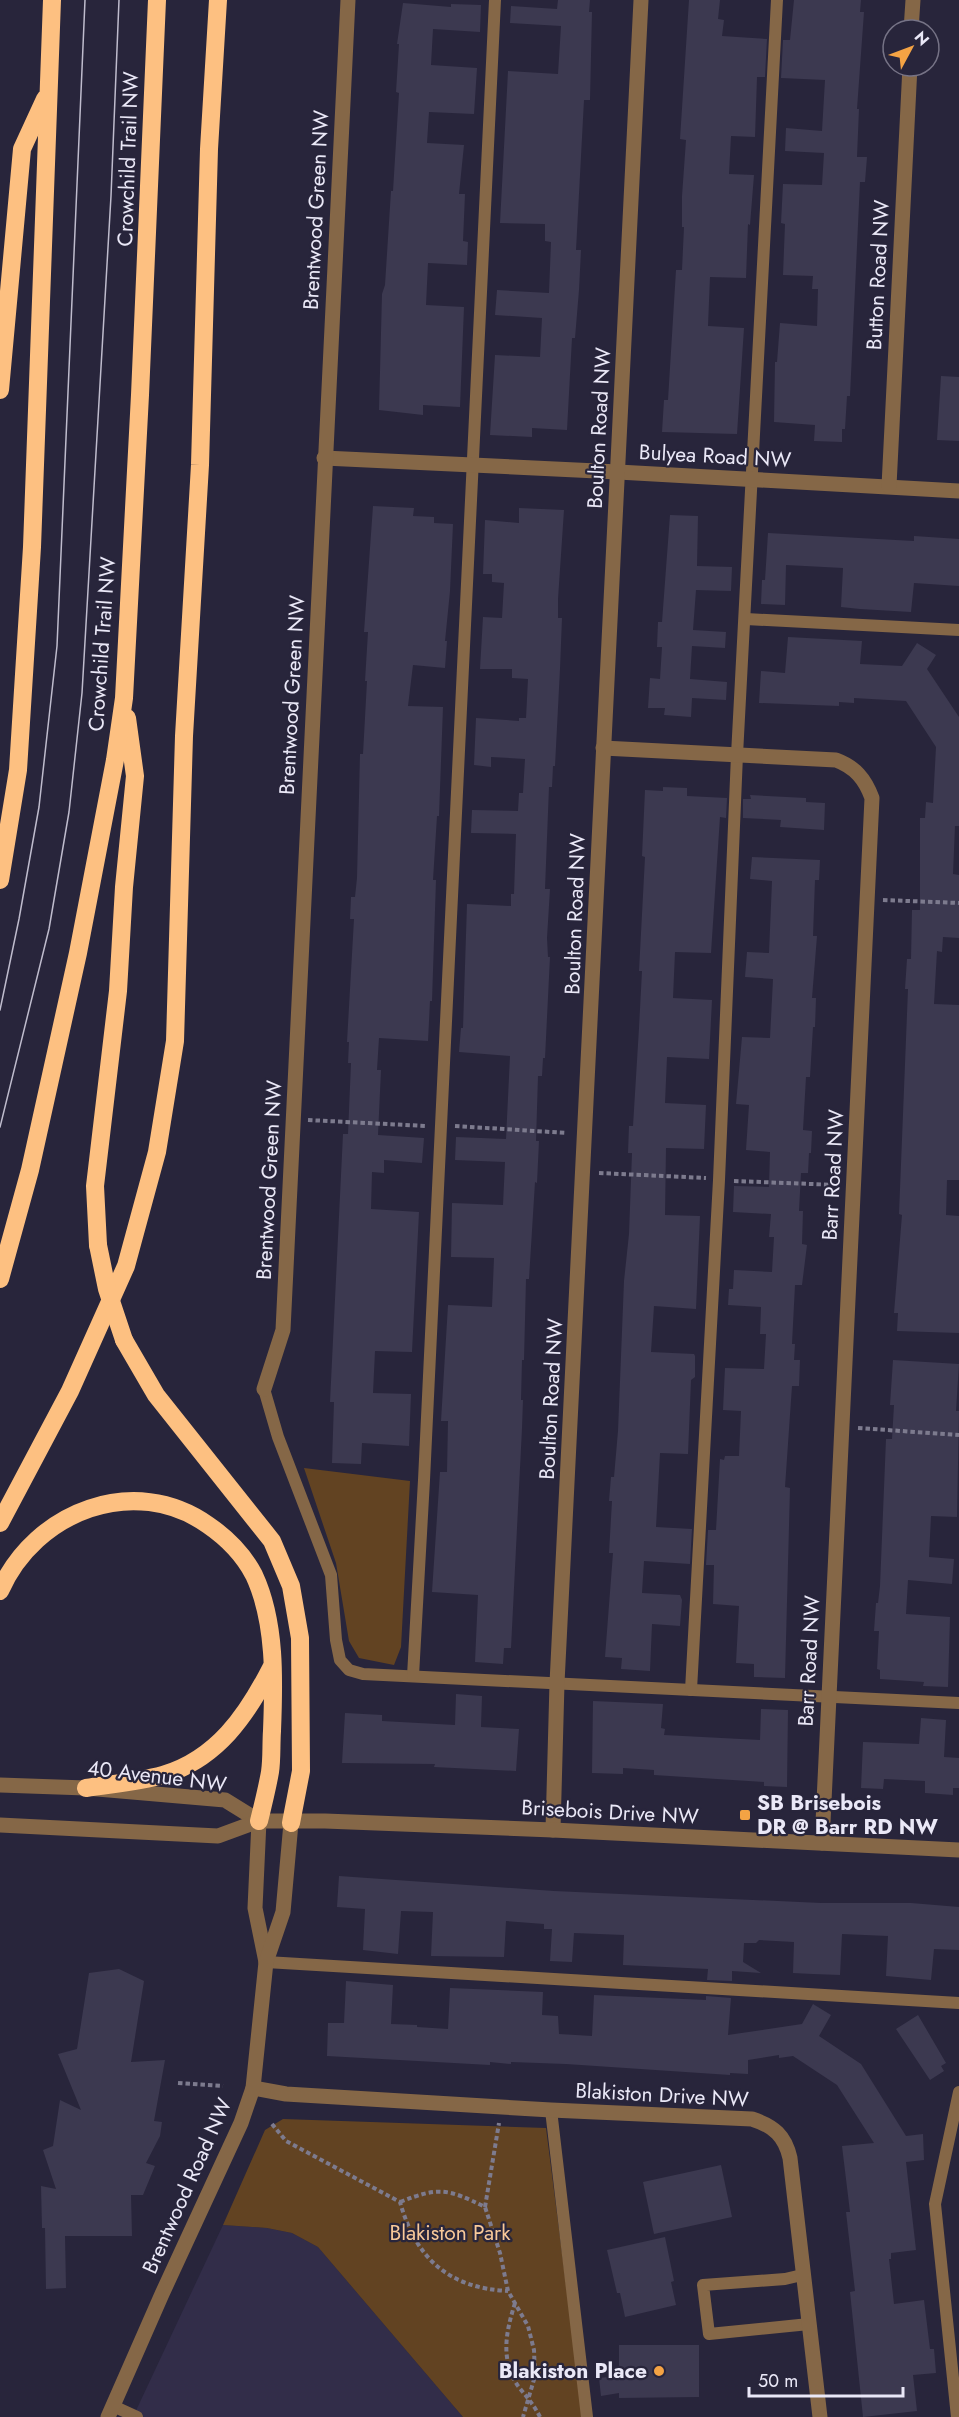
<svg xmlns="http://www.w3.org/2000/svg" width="959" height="2417" font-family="Jost,sans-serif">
  <rect width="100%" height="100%" fill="#28253b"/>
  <polygon fill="#322d49" points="223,2225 267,2228 292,2233 318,2247 463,2417 133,2417"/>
  <g fill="#624322">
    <polygon points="304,1468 410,1481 401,1647 394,1665 359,1658 349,1641 336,1563"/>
    <polygon points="283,2119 546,2128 583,2417 463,2417 318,2247 292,2233 267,2228 223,2225 265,2130"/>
  </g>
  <g fill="#3c3950">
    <polygon points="558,0 590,0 589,12 592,12 590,100 584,100 576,250 581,250 579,290 575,338 572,338 567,430 532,428 532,437 490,435 495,355 540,357 542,318 495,315 497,290 549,293 551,242 545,241 545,224 500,223 508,71 558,74 561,26 510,23 511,6 557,9"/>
    <polygon points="689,0 720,0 718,19 724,20 722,36 767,39 765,77 757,77 755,137 731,136 729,174 754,175 750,225 748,224 746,278 710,277 708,326 744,328 737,434 662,432 664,400 668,400 676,270 682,270 684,227 682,227 682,196 686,140 680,139"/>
    <polygon points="794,0 861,0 860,12 864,12 857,109 859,109 857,157 867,157 865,182 860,182 850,396 847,396 845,429 842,429 842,442 814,441 815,425 774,422 775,362 777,362 780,323 817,326 818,289 812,289 813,276 783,275 785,224 781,223 783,184 822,185 824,153 785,151 786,128 822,131 825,80 781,78 783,40 790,40"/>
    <polygon points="403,3 451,7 451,4 481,5 480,32 433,29 431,65 477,68 474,114 429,112 427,143 464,145 459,194 465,194 463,241 468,242 467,265 428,263 426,305 464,307 460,407 423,405 423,415 379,410 382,294 385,285 391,191 393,191 399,93 396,92 399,44 397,44"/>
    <polygon points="941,376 959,377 959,441 937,440"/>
    <polygon points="373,506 414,508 413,516 434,517 434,523 453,524 450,591 445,641 447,641 445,668 413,665 408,706 443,707 439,816 437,816 433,880 436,880 432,1001 430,1001 428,1041 379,1038 377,1070 381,1070 378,1135 424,1138 422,1163 384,1160 384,1173 372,1172 371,1209 419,1212 412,1352 375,1351 373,1393 411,1394 409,1446 362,1443 361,1464 332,1463 334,1402 330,1402 343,1134 348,1134 351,1063 348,1063 349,1042 347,1042 354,919 350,919 351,897 355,897 357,878 360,754 363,754 367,681 365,681 368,632 364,632"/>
    <polygon points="519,508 564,510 558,599 558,618 562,618 560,669 555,766 553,766 552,787 549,787 545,889 550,889 547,938 548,957 550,957 545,1058 543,1058 542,1076 538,1076 536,1141 539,1141 537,1183 535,1182 529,1279 526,1279 524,1360 522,1360 521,1400 523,1400 522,1428 511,1648 504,1648 503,1664 475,1662 478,1595 432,1592 440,1472 447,1472 448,1421 441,1421 448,1305 492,1307 494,1258 451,1257 452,1203 503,1205 505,1162 455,1160 456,1137 506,1139 510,1056 459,1052 461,1028 463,1028 467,904 511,906 511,894 514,894 516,834 471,833 472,810 518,811 519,793 523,793 525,759 491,757 491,767 474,765 476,718 519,721 519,718 526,718 528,679 512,678 512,669 480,669 483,617 502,618 504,583 492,582 492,574 483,574 485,520 519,523"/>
    <polygon points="670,515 698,516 697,566 732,567 731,591 696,590 693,630 726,632 725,648 692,646 690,679 727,682 726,700 692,698 691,717 664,715 665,708 648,708 650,678 660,679 662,647 657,647 658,622 662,622"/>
    <polygon points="768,533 914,541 914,536 959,539 959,586 914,583 911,612 860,609 841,607 843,568 786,565 785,605 761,604 762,580 765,580"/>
    <polygon points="788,637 862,641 860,664 902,666 917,643 936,655 927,669 959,717 959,826 955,826 953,874 959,875 959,938 943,937 942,952 937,951 934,1004 959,1005 959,1180 947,1180 946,1215 959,1216 959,1333 897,1331 898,1313 894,1313 902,1215 899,1214 908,989 905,989 907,959 911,959 912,910 920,910 920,818 925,818 926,802 933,803 936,747 906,701 854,698 854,703 839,702 839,706 759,703 761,671 785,673"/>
    <polygon points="663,787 687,788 687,796 727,798 726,818 720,817 711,953 675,952 673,998 712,1000 709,1059 667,1057 665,1103 706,1105 704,1149 666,1148 665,1215 700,1216 696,1309 654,1306 651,1352 694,1354 695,1356 695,1377 691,1380 688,1454 660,1453 656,1527 692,1529 690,1564 644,1561 642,1593 680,1595 682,1600 680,1626 652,1624 650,1671 621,1669 622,1658 605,1657 613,1553 609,1553 612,1501 609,1501 611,1477 614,1477 618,1431 624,1281 629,1234 632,1153 628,1153 629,1126 633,1126 639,1028 642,971 639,971 645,857 642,856 645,790 663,791"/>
    <polygon points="750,795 806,798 806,802 825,803 824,830 780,827 781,820 743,818 743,799 751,799"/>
    <polygon points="752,857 820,860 819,880 815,880 813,936 817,936 812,998 816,998 815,1027 813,1027 810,1077 806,1077 803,1130 812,1131 811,1153 809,1153 808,1173 801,1173 799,1211 803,1211 802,1244 807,1245 802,1285 795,1285 792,1344 795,1344 794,1360 800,1360 799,1386 792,1386 785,1487 790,1488 785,1678 754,1677 754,1664 736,1663 739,1606 713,1604 714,1565 706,1565 708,1530 716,1530 720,1459 724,1460 725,1456 739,1456 741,1411 723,1410 725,1368 764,1369 766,1334 760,1334 761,1307 728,1305 729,1289 733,1289 734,1270 772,1272 774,1237 769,1237 771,1214 733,1212 734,1186 769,1187 770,1152 746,1150 749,1105 736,1104 742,1037 770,1038 773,979 745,977 747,952 769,953 772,881 750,879"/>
    <polygon points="893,1360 959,1364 956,1411 959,1411 957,1517 931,1516 929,1557 954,1559 952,1584 908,1580 906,1614 950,1617 948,1687 923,1686 924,1682 880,1679 880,1670 877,1669 879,1631 874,1631 876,1603 878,1603 880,1586 886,1439 892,1439 894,1405 890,1405"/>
    <polygon points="456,1694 482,1696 481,1727 519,1729 516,1771 434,1767 435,1764 342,1763 345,1713 382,1715 382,1721 455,1725"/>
    <polygon points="593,1701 663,1704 661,1728 665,1729 664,1735 760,1740 761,1709 788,1710 787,1787 764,1786 764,1782 654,1775 654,1770 623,1768 623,1774 592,1773"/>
    <polygon points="921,1718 946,1720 944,1757 959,1758 959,1788 953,1788 953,1795 925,1793 925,1781 884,1779 883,1789 861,1788 863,1742 919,1744"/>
    <polygon points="339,1876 554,1891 821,1903 911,1903 959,1907 959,1950 934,1949 931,1980 886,1976 888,1936 842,1934 840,1975 813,1974 793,1973 794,1942 759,1940 756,1943 744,1943 743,1962 761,1973 732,1971 732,1981 707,1980 708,1969 623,1965 624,1935 574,1933 572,1962 550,1961 552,1929 544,1929 544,1924 506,1921 504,1957 431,1956 433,1912 401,1911 398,1954 363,1950 365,1909 337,1907"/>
    <polygon points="119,1969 144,1981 131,2062 165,2060 154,2121 162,2122 160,2136 146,2163 155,2166 143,2195 131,2195 132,2236 65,2236 66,2288 46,2289 45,2228 42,2228 41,2186 56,2189 43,2150 53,2146 60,2100 81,2110 58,2054 77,2049 89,1973"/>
    <polygon points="346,1981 393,1985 391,2024 417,2025 417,2027 448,2029 450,1988 543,1992 542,2015 558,2016 559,2034 592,2036 594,1995 706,2000 706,1996 731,1998 728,2035 802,2024 813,2004 831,2015 819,2036 861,2064 906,2136 923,2134 924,2160 906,2162 916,2250 891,2253 891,2259 889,2259 894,2304 924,2300 930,2349 934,2349 936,2373 913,2375 917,2411 863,2417 850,2292 855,2291 846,2212 850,2212 842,2146 874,2143 837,2085 793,2056 779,2058 779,2055 748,2060 748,2074 730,2073 730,2075 566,2064 511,2062 511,2064 490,2062 490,2065 327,2056 328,2023 344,2023"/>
    <polygon points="918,2015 946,2063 941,2066 944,2071 930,2080 896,2029"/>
    <polygon points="721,2165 732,2217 654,2234 643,2182"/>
    <polygon points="665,2237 674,2281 671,2282 676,2305 625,2317 620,2293 617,2293 607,2250"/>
    <polygon points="619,2345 699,2345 699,2397 619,2398 619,2393 601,2396 599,2378 619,2376"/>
  </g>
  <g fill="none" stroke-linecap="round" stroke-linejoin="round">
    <g stroke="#7d7b8e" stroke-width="4" stroke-dasharray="4.5 3" stroke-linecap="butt">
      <polyline points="883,900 959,903"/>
      <polyline points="308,1120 426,1126"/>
      <polyline points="455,1126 567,1133"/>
      <polyline points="599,1173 706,1178"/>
      <polyline points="734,1181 837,1185"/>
      <polyline points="858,1428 959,1435"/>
      <polyline points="178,2083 223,2086"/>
      <path d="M 272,2124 L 286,2141 L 400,2202 C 416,2259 449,2288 508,2291"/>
      <path d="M 400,2202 C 438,2187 447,2188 485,2207 L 500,2253 L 508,2291 L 528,2326 L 534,2350 L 535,2376 L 523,2417"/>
      <polyline points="485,2207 499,2123"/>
      <path d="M 515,2303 C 506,2332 500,2359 518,2386 C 526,2396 534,2405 540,2417"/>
    </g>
    <g stroke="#856747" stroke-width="12">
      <polyline points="746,619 959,630"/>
      <polyline points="264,1389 278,1437 331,1575 336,1640 340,1660 349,1670 363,1674 959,1703"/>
      <polyline points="413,1676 424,1480 495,0"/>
      <polyline points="691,1690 719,1180 737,755 777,0"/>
      <polyline points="266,1962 959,2003"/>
      <polyline points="551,2110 587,2417"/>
      <polyline points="802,2275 785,2279 703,2285 709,2334 809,2324"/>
      <polyline points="113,2406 137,2417"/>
      <polyline points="957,2417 935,2204 959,2092"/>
    </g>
    <g stroke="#856747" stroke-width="15">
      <polyline points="911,30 913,0"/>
      <polyline points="324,458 618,472 959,491"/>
      <polyline points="889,486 910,66"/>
      <path d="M 603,748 L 836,760 C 855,767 865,779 872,798 L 822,1843"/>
      <polyline points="264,1389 283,1330 348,0"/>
      <polyline points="553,1830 557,1683 641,0"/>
      <path d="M 253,2088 L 286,2094 L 551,2110 L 752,2119 C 774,2126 785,2136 790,2158 L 820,2417"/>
    </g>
    <g stroke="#856747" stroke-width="15">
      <polyline points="0,1785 86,1788 225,1800 259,1821"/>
      <polyline points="259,1821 255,1908 266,1962"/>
      <polyline points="0,1825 218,1836 259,1821 325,1821 553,1830 959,1850"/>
      <polyline points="108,2417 162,2294 241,2123 253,2088 266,1962 283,1912 291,1823"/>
    </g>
    <g stroke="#fdc081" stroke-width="18">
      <polyline points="0,390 22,149 45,99"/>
      <polyline points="0,880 18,770 32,547 52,0"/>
      <polyline points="98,1245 95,1186 118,991 124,887 135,776 127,718"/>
      <polyline points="0,1279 30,1170 78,953 115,760 124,698 140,395 157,0"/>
      <polyline points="124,1340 156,1395 272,1541 291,1586 300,1638 301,1771 291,1823"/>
      <polyline points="0,1523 70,1391 126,1266 157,1152 175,1041 184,736 200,465 209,149 218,0"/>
      <path d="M 0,1591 C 35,1511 135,1473 208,1525 C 227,1538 243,1554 254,1575 C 276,1622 274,1681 272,1731 C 271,1745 272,1759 270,1772 C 267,1789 263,1805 259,1821"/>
      <path d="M 86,1788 C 111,1784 138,1782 163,1775 C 217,1759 247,1715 271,1668"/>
    </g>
    <g stroke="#bfbccd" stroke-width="1.5">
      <polyline points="0,1010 19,919 39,807 57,646 85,0"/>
      <polyline points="0,1127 49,929 69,812 82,693 111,196 119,0"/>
    </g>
    <polyline stroke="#fdc081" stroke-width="18" points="98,1245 107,1289 124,1340"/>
  </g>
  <g fill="#f4a344" stroke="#28253b" stroke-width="2">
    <rect x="739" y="1809" width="12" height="12" rx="3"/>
    <circle cx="659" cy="2371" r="6"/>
  </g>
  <g text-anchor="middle" stroke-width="4.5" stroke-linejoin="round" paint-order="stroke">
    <g font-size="21" fill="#eae8f7" stroke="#28253b">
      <text transform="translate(128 159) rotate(-88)" y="7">Crowchild Trail NW</text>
      <text transform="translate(316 210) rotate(-87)" y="7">Brentwood Green NW</text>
      <text transform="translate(878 275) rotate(-87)" y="7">Button Road NW</text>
      <text transform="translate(599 428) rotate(-87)" y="7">Boulton Road NW</text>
      <text transform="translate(715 456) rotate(3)" y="7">Bulyea Road NW</text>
      <text transform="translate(102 644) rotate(-86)" y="7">Crowchild Trail NW</text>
      <text transform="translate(292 695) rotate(-87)" y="7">Brentwood Green NW</text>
      <text transform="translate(575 914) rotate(-88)" y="7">Boulton Road NW</text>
      <text transform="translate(833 1175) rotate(-87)" y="7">Barr Road NW</text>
      <text transform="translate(269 1180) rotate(-87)" y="7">Brentwood Green NW</text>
      <text transform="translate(551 1399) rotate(-87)" y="7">Boulton Road NW</text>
      <text transform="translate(809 1661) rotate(-87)" y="7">Barr Road NW</text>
      <text transform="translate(157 1776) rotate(7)" y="7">40 Avenue NW</text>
      <text transform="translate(610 1812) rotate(3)" y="7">Brisebois Drive NW</text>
      <text transform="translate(662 2095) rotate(3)" y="7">Blakiston Drive NW</text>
      <text transform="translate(187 2186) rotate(-66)" y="7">Brentwood Road NW</text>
    </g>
    <g font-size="21" font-weight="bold" fill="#eae8f7" stroke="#28253b" text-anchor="start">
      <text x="757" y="1810">SB Brisebois<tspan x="757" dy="24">DR @ Barr RD NW</tspan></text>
      <text x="647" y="2378" text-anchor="end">Blakiston Place</text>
    </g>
    <g font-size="21" fill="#f9c999" stroke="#28253b">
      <text x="450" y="2240">Blakiston Park</text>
    </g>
  </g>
  <g transform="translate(911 48) rotate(49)"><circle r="28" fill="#28253b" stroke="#767386" stroke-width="1.5"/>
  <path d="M0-4.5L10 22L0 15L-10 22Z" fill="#f4a344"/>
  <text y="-9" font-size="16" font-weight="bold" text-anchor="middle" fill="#eae8f7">N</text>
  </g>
  <path d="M749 2387v9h154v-9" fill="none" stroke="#eae8f7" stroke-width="3"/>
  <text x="758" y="2387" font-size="18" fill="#eae8f7" stroke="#28253b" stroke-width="4.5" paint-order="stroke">50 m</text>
</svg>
